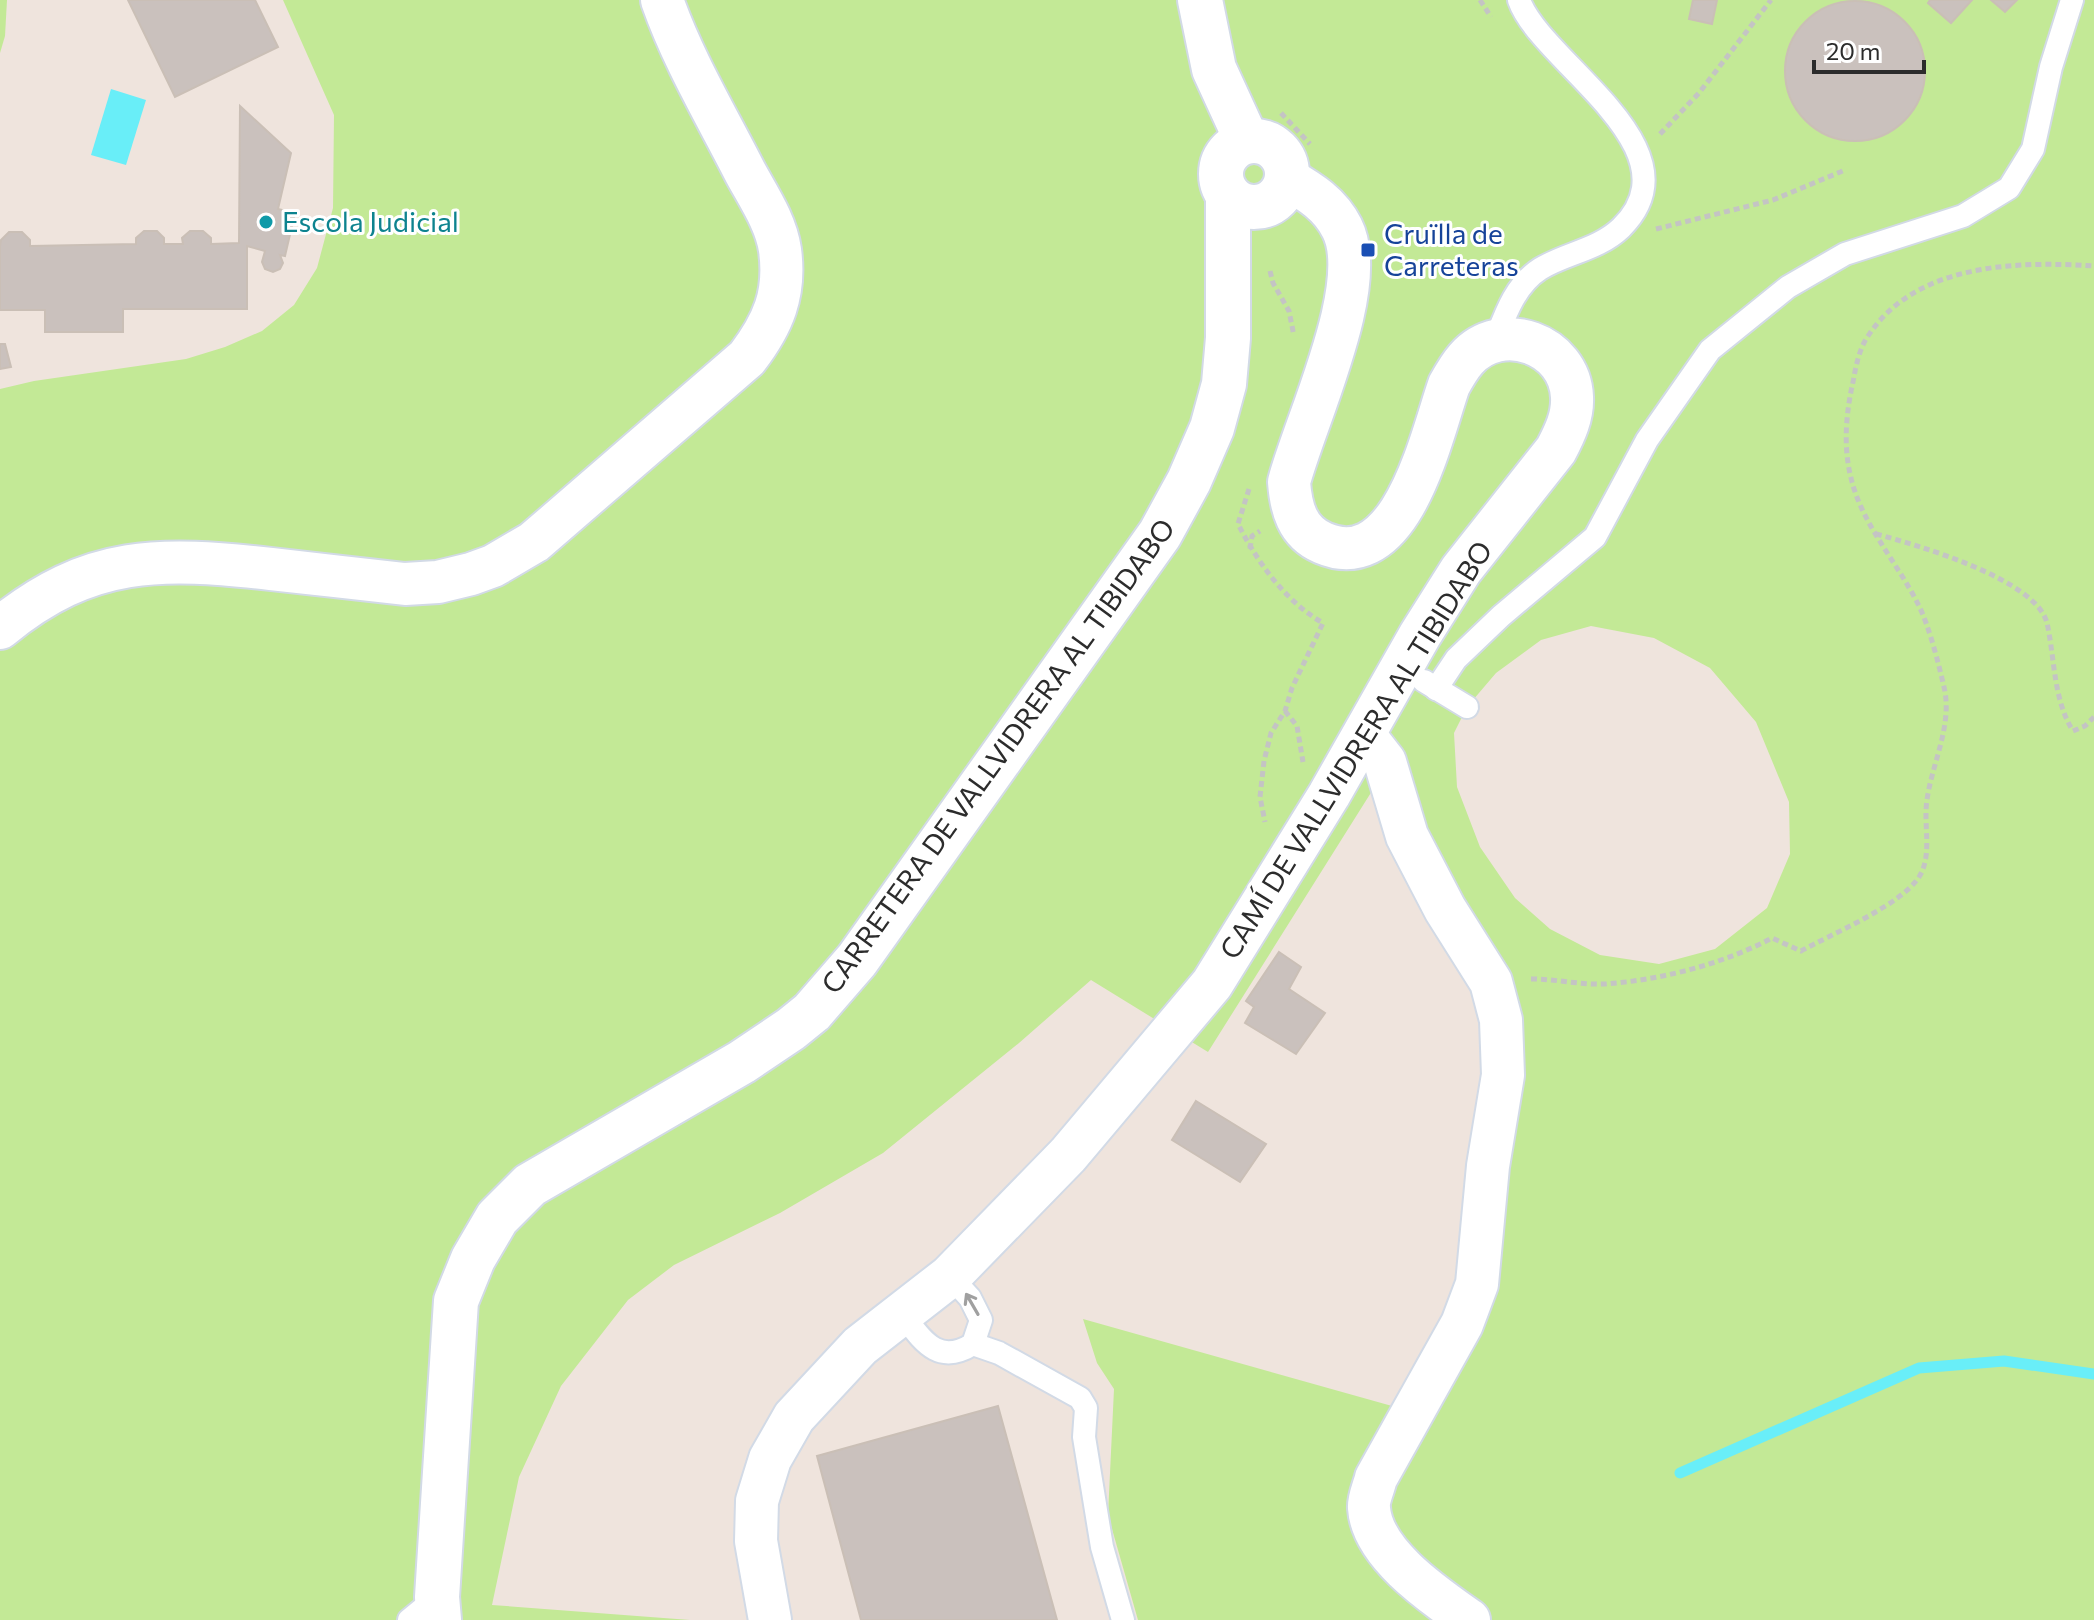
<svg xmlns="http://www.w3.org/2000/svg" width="2094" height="1620" font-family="Commissioner,sans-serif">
  <rect width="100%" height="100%" fill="#efe4dd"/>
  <g fill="#c3e996" fill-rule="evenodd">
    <polygon points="0,0 7,0 5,36 0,53"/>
    <path d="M 283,0 L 2094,0 L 2094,1620 L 1138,1620 L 1108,1515 L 1114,1389 L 1097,1363 L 1083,1319 L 1392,1406 L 1426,1350 L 1455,1288 L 1462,1231 L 1465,1175 L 1486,1083 L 1487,1020 L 1467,974 L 1429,913 L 1372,791 L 1208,1052 L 1091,980 L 1019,1043 L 883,1153 L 780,1213 L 674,1265 L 628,1300 L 561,1386 L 519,1477 L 492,1605 L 690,1620 L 0,1620 L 0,389 L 34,381 L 186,359 L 225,347 L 262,331 L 294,305 L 317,268 L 333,208 L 334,115 ZM 1591,626 L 1654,638 L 1710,668 L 1756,722 L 1789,802 L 1790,854 L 1767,908 L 1715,949 L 1659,964 L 1600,955 L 1550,929 L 1515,898 L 1480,847 L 1457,787 L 1454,733 L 1467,707 L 1496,673 L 1541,640 Z"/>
  </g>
  <polygon fill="#69eef8" points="111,89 146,100 126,165 91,155"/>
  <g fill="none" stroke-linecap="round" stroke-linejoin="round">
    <polyline stroke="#69eef8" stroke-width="11" points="1680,1473 1919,1368 2004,1361 2094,1374"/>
  </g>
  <g fill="#cac1bd" stroke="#cabfb6" stroke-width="2">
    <polygon points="128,0 255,0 278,47 175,97"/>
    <polygon points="1693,0 1717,0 1712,24 1689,19"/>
    <polygon points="1930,0 1972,0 1951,23 1928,3"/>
    <polygon points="1991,0 2017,0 2005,12"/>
    <circle cx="1855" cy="71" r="70"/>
    <polygon points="240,106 291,153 278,209 295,213 285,256 280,255 283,263 280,269 273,272 265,269 262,262 265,251 247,246 247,309 123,309 123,332 45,332 45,310 0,310 0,246 1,240 9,232 22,232 30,240 30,246 136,244 136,238 144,231 157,231 164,238 164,244 183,244 182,238 190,231 203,231 211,238 211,244 239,243"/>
    <polygon points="0,344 5,344 11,367 0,369"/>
    <polygon points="1279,952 1301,967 1289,989 1325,1013 1296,1054 1245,1023 1254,1007 1246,1001"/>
    <polygon points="1196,1101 1266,1144 1240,1182 1172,1140"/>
    <polygon points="998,1406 1057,1620 861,1620 817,1456"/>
  </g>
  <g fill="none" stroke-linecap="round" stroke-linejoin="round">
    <defs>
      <g id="service">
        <path d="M 1495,341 C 1505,315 1515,285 1540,269 C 1566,253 1598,250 1621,228 C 1702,148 1541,63 1519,0"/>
        <polyline points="1424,681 1467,707"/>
        <polyline points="1436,689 1456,659 1501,616 1595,537 1647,440 1710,350 1788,287 1845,254 1963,216 2009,188 2033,149 2051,67 2072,0"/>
        <path d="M 902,1314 C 923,1341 938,1366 973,1344 L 981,1320 L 970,1298 L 950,1276"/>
        <polyline points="973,1344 999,1353 1080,1398 1086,1408 1084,1437 1102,1547 1123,1620"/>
        <polyline points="409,1620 437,1597"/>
      </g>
      <g id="minor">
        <path d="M 0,628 C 90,554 161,557 271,569 C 316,574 360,579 405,584 L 438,582 L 471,574 L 493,566 L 534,542 L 747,358 C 773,324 786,294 780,250 C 776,222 758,196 745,172 C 716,115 683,60 662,0"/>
        <path d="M 1364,735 L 1385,762 L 1407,836 L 1445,909 L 1491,982 L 1501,1020 L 1503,1075 L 1488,1166 L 1477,1284 L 1462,1324 L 1376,1478 C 1374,1487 1368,1499 1369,1508 C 1372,1554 1435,1596 1469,1620"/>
        <path d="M 770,1620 L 756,1541 L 757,1501 L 770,1459 L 794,1417 L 860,1346 L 950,1276 L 1068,1155 L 1212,984 L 1329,795 L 1420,635 L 1461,570 L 1556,450 C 1565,433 1573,416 1572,397 C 1570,344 1501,319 1466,359 C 1459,367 1454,376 1449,385 C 1431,436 1402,577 1323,543 C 1297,532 1291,508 1289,482 C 1305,421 1371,285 1342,228 C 1330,204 1310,192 1288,179"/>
      </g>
      <g id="tertiary">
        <polyline points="1200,0 1214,69 1247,141"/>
        <circle cx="1254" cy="174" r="33"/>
        <polyline points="439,1620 437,1597 456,1301 473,1259 497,1218 530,1185 742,1062 791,1029 812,1012 857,960 1160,534 1189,481 1212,428 1224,384 1228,338 1228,196"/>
      </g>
    </defs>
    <use href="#service" stroke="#d2dae6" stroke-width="26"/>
    <use href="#minor" stroke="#d2dae6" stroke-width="46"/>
    <use href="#tertiary" stroke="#d2dae6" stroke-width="48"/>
    <g stroke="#c4c4c4" stroke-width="5" stroke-dasharray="6 4" stroke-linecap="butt">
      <polyline points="1480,0 1491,17"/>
      <polyline points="1281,113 1310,144"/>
      <polyline points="1660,134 1699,93 1771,0"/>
      <polyline points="1656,229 1773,200 1845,170"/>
      <polyline points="1270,271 1273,283 1289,311 1294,336"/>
      <path d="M 1249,489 L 1238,524 C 1258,563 1285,601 1323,623 L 1292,688 L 1285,711 L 1271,733 L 1264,761 L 1260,797 L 1265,822"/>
      <path d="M 1876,534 C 1917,545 2036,579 2047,623 C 2055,659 2053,699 2073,731 L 2085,726 L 2094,717"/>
      <polyline points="1250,549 1252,536 1260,531"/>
      <polyline points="1285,711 1297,726 1303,762"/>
      <path d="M 1531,979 C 1556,979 1581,985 1605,984 C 1661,980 1723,964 1772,938 L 1801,951 C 1832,934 1901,905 1919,877 C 1933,855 1923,825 1927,800 C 1932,763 1953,725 1944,687 C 1939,665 1929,626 1919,606 C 1898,563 1862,525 1851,478 C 1843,446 1846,413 1853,382 C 1856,366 1859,349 1868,336 C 1916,263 2016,261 2094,266"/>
    </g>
    <use href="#service" stroke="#fff" stroke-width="22"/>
    <use href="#minor" stroke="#fff" stroke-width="42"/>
    <use href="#tertiary" stroke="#fff" stroke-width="44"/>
  </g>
  <defs><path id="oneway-shaft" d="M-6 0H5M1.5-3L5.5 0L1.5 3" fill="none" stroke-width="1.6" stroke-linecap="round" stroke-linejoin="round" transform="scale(2)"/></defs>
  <use stroke="#a0a0a0" href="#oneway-shaft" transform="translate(972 1304) rotate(-120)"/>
  <circle fill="#0f9aa8" stroke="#fff" stroke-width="3" cx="266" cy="222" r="8"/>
  <rect fill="#1a4fb4" stroke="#fff" stroke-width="3" x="1360" y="242" width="16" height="16" rx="4"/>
  <g text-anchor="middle" stroke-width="6" stroke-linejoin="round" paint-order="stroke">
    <g font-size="28" fill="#0d838f" stroke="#fff" text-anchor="start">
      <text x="282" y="232">Escola Judicial</text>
    </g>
    <g font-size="28" fill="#164399" stroke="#fff" text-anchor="start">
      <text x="1384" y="244">Cruïlla de<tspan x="1384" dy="32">Carreteras</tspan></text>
    </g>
    <g font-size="28" fill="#2c2c2c" stroke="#fff">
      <text transform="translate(1356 750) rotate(-58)" y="10">CAMÍ DE VALLVIDRERA AL TIBIDABO</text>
      <text transform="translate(998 756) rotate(-54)" y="10">CARRETERA DE VALLVIDRERA AL TIBIDABO</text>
    </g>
  </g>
  <path d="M1814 60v12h110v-12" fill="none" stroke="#2c2c2c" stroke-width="4"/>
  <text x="1826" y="60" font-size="24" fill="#2c2c2c" stroke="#ffffff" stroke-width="6" paint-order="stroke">20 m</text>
</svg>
